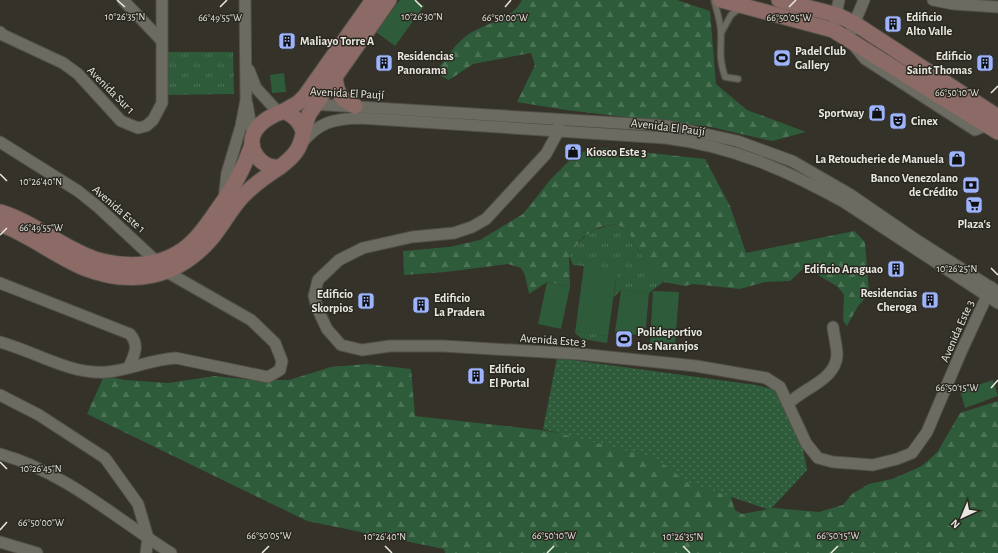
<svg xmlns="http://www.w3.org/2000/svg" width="998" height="553" font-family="'Alegreya Sans',sans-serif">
  <defs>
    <pattern id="grass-tufts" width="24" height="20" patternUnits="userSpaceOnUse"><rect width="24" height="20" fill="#2e5c3a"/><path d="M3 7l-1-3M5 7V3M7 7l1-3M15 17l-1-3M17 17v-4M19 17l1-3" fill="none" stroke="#4c7356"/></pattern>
    <pattern id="forest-firs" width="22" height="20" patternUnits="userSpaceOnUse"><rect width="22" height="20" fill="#2e5c3a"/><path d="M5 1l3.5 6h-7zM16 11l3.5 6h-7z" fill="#4c7356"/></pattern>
    <pattern id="park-dots" width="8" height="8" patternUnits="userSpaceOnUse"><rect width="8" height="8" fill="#2e5c3a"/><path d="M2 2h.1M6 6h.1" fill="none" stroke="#4c7356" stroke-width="1.8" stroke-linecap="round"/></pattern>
  </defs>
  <rect width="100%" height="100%" fill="#343229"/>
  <g fill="url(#grass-tufts)">
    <polygon points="165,52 233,52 234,94 165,95"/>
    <path d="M 617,224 L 629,232 L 634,245 L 663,282 L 649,293 L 621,290 L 614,297 L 617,271 L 576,331 L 608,336 L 607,343 L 582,339 L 575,333 L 584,266 L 573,265 L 569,255 C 585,234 590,229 617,224 Z"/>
  </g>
  <g fill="url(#forest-firs)">
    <path d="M 522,0 L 677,0 L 710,11 L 716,84 L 747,110 L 806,132 L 772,141 L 711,127 L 566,110 L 517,102 L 535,65 L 531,53 L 473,64 L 449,80 L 435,73 C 443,63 454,45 465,37 C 482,23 512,21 522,0 Z"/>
    <polygon points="605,148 705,159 730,206 746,253 854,231 865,242 869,294 858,306 847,326 843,321 844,295 838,287 805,267 790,281 765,282 740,289 693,284 685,286 663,282 634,245 629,232 617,224 600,227 583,237 569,255 570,287 547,282 529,294 525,275 521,268 508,264 446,272 404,275 403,251 449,247 480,240 523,214 551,179 574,156 588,150"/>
    <polygon points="367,364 411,369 415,416 541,430 606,441 640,443 730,494 735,510 742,514 774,508 819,512 843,505 852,494 869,484 892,479 920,467 930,459 938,451 960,413 998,401 998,553 445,553 444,549 307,521 87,414 104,376 125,380 168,383 215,376 252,380 289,380 331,367"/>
  </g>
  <polygon fill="url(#park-dots)" points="557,358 756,385 776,390 803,449 807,470 770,510 687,482 655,458 543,429"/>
  <g fill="#2e5c3a">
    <polygon points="400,0 415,0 424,6 395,46 376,32"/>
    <polygon points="284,73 286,92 272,93 270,75"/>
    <polygon points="585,266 617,271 608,336 576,331"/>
    <polygon points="547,282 570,287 561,329 538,324"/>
    <polygon points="621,290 649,293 645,336 615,332"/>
    <polygon points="653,291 679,292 675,345 650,343"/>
    <polygon points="993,380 998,396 965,408 960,391"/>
  </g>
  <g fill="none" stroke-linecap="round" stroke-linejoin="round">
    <defs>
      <g id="lane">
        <path d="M 714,0 C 717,11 721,23 721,34 C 721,52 719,59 725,77 L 738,79"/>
        <polyline points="721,33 731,15 741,7"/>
      </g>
      <g id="street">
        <polyline points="123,0 161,40"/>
        <polyline points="864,0 848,38 865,59 975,130 987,125"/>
        <polyline points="933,0 953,4 998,7"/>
        <polyline points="833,30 839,0"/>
        <polyline points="0,32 3,35 63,63 78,74 121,121 138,128 146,126 153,120 162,103 162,0"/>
        <polyline points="249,70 256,88 278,112"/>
        <polyline points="247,104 253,137"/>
        <polyline points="311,104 668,126 737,141 792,161 851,195 918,241 998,292"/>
        <polyline points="559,120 559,130 546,154 486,219 472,227 454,233 412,237 363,248 339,260 318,280 314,296 318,310 327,329 341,345 362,350 390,346 443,346 580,354 696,366 766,378 780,387 806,443 818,458 833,462 873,465 897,459 912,453 927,432 961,352 991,287"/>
        <polyline points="0,142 78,191 98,207 156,261"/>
        <path d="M 302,143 C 319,122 333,119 360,118 L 665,138 C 732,146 786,170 844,202 L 998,303"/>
        <polyline points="224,199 227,173 241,126 246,100 245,0"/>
        <path d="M 0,283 L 130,334 C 140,346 134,355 129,367"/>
        <path d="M 0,342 C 34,351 70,375 107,372 C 130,370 152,359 176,358 L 268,377 L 280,370 L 282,361 L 275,343 L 251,320 L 167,272"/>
        <polyline points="0,395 39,415 105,458 138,504 148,538 146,553"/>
        <path d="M 788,404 C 803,388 836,380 837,355 C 837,346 834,336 833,327"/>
        <path d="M 0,454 C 65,472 115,518 171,553"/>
        <polyline points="0,542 37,553"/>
      </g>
      <g id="secondary">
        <polyline points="721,0 833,30 998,132"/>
        <polyline points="779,0 837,15 854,23 998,117"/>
        <path d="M 335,75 C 336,91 340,100 355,106"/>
        <polyline points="284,111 298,103 305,96 373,0"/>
        <path d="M 303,131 C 300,121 294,116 284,111 C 274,114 261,121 255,131 C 245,148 261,169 280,167 C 306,148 299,140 309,114 L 389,0"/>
        <path d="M 0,212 C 34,222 62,248 95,259 C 127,269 167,267 192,242 C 202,233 210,220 218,209 C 233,189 244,168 252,145"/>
        <path d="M 0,224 C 30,235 55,256 84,268 C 132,287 177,278 211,239 C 222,226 230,210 242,197 C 253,185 266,176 280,167"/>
      </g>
    </defs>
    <use href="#lane" stroke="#514f48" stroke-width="8"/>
    <use href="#street" stroke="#514f48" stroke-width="13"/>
    <use href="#secondary" stroke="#514f48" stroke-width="17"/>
    <use href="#lane" stroke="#6c6b61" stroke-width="5.5"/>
    <use href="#street" stroke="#6c6b61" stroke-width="11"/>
    <use href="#secondary" stroke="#8c6b66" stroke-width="15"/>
  </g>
  <path fill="none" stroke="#e8e7e1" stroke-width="1.5" d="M 117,0 L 125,7M 415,0 L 422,7M 220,7 L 227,0M 505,7 L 511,0M 789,7 L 796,0M 991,93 L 998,86M 0,174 L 7,181M 0,235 L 7,228M 991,268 L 998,275M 991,388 L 998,380M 0,462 L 7,469M 0,530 L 7,522M 385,546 L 392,553M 683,546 L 690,553M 262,553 L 269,546M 547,553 L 554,546M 831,553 L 838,546"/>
  <defs>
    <symbol id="building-square" viewBox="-11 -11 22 22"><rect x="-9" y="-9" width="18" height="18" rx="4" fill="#9db4fd" stroke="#2a2820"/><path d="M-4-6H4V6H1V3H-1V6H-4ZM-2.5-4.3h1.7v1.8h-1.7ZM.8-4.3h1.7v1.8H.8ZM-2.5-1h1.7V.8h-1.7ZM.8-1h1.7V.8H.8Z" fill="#111"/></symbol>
    <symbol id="stadium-square" viewBox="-11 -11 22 22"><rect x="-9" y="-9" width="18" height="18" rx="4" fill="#9db4fd" stroke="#2a2820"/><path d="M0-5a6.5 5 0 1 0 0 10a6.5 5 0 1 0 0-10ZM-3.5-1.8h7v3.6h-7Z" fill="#111"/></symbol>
    <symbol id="shop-square" viewBox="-11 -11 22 22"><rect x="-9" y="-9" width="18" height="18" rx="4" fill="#9db4fd" stroke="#2a2820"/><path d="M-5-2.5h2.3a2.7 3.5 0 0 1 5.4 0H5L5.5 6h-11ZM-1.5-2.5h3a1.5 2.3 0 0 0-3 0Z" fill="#111"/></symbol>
    <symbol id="theatre-square" viewBox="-11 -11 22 22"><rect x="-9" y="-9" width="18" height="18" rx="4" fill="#9db4fd" stroke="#2a2820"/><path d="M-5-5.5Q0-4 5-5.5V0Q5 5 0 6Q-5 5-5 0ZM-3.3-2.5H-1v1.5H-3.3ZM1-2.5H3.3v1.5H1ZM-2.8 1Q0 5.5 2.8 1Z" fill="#111"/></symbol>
    <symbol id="bank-square" viewBox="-11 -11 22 22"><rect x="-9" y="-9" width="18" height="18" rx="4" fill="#9db4fd" stroke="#2a2820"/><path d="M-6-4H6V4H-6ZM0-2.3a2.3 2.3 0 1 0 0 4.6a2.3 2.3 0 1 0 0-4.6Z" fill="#111"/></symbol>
    <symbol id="supermarket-square" viewBox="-11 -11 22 22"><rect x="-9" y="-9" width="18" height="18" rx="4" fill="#9db4fd" stroke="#2a2820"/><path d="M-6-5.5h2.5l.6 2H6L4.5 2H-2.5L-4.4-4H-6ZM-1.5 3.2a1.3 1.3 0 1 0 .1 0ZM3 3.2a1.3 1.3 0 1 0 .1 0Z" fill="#111"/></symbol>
  </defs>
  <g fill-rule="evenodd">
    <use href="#building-square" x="883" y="14" width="20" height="20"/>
    <use href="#building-square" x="277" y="31" width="20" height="20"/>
    <use href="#stadium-square" x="772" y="48" width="20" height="20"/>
    <use href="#building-square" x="374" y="53" width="20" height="20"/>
    <use href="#building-square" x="975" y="53" width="20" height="20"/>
    <use href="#shop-square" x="867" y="103" width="20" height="20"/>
    <use href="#theatre-square" x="888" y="111" width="20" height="20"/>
    <use href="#shop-square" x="563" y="142" width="20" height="20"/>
    <use href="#shop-square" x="947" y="149" width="20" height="20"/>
    <use href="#bank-square" x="961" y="175" width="20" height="20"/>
    <use href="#supermarket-square" x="964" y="195" width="20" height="20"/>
    <use href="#building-square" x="886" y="259" width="20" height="20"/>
    <use href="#building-square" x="920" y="290" width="20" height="20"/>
    <use href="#building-square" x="356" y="291" width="20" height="20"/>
    <use href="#building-square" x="411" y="295" width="20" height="20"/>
    <use href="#stadium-square" x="614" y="329" width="20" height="20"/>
    <use href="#building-square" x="466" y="366" width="20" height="20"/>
  </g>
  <g text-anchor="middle" stroke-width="3" stroke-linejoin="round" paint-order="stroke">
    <g font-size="12" font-weight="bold" fill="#e8e7e1" stroke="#2a2820" text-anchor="start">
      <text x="906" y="21">Edificio<tspan x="906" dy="14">Alto Valle</tspan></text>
      <text x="300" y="45">Maliayo Torre A</text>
      <text x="795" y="55">Padel Club<tspan x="795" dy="14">Gallery</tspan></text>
      <text x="397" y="60">Residencias<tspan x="397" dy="14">Panorama</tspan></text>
      <text x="972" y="60" text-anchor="end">Edificio<tspan x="972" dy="14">Saint Thomas</tspan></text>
      <text x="864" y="117" text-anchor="end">Sportway</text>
      <text x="911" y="125">Cinex</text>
      <text x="586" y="156">Kiosco Este 3</text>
      <text x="944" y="163" text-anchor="end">La Retoucherie de Manuela</text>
      <text x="958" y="182" text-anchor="end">Banco Venezolano<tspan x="958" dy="14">de Crédito</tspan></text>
      <text x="974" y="228" text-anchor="middle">Plaza's</text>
      <text x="883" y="273" text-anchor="end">Edificio Araguao</text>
      <text x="917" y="297" text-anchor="end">Residencias<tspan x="917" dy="14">Cheroga</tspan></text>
      <text x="353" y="298" text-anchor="end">Edificio<tspan x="353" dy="14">Skorpios</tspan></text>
      <text x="434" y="302">Edificio<tspan x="434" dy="14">La Pradera</tspan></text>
      <text x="637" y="336">Polideportivo<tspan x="637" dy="14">Los Naranjos</tspan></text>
      <text x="489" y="373">Edificio<tspan x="489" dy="14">El Portal</tspan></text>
    </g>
    <g font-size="12" fill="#e8e7e1" stroke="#2a2820">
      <text transform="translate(111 90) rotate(45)" y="4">Avenida Sur 1</text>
      <text transform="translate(347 93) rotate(3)" y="4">Avenida El Paují</text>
      <text transform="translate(668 127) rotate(7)" y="4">Avenida El Paují</text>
      <text transform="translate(119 209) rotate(41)" y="4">Avenida Este 1</text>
      <text transform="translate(957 331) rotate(-66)" y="4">Avenida Este 3</text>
      <text transform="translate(553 340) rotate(4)" y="4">Avenida Este 3</text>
    </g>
  </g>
  <g font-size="10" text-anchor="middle" fill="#e8e7e1" stroke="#2a2820" stroke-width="3" stroke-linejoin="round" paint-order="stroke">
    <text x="125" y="20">10°26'35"N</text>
    <text x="422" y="20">10°26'30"N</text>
    <text x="789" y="21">66°50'05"W</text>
    <text x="220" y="21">66°49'55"W</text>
    <text x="505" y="21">66°50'00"W</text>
    <text x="957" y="96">66°50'10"W</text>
    <text x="41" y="185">10°26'40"N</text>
    <text x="41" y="231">66°49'55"W</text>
    <text x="957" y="272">10°26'25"N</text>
    <text x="957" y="391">66°50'15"W</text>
    <text x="41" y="472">10°26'45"N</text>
    <text x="41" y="526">66°50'00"W</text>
    <text x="269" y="539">66°50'05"W</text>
    <text x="554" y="539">66°50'10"W</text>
    <text x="838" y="539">66°50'15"W</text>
    <text x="385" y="540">10°26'40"N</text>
    <text x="683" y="540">10°26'35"N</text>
  </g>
  <g transform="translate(962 517) rotate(224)" stroke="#2a2820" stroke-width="3" paint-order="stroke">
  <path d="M0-3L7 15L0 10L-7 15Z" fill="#e8e7e1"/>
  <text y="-6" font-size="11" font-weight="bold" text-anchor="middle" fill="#e8e7e1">N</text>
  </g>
</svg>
